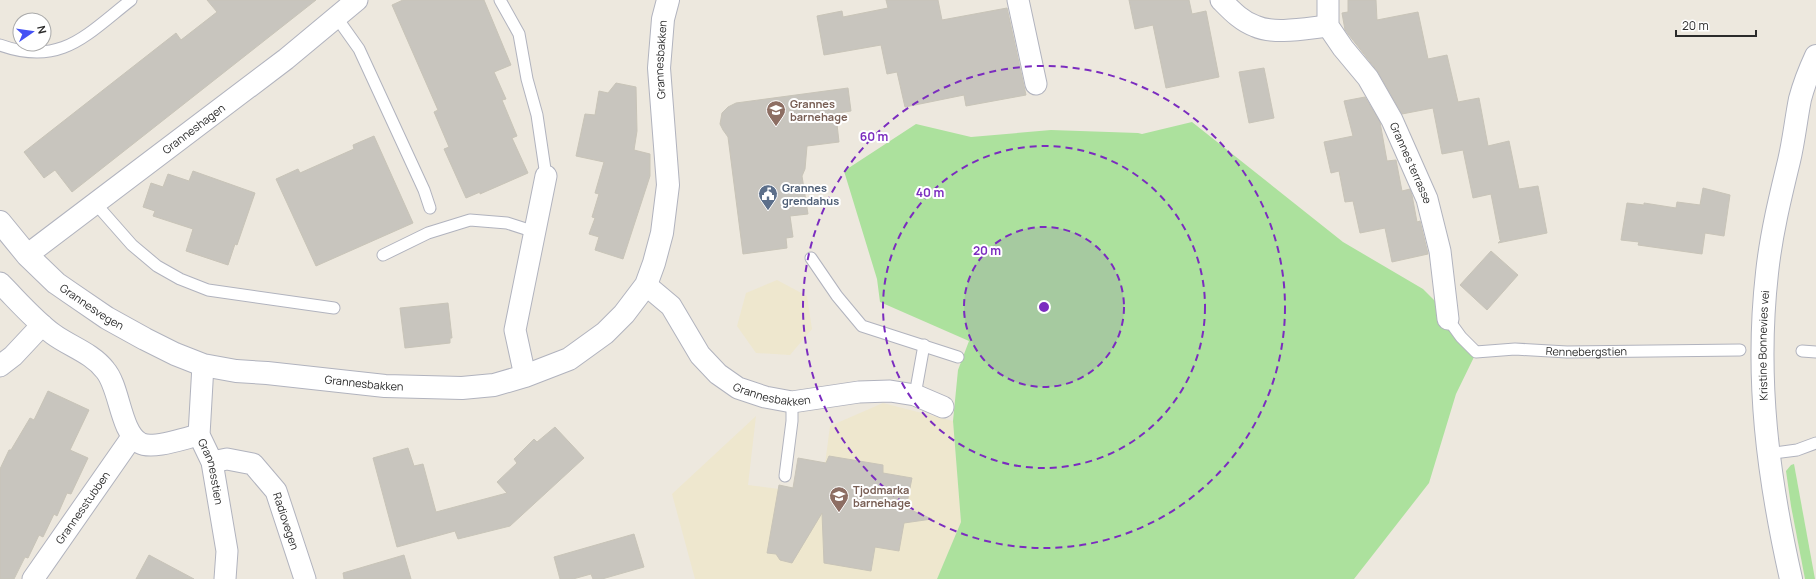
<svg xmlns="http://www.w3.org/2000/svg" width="1816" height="579" font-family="Manrope,sans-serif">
  <rect width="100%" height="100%" fill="#ede8de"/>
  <g fill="#eee7ce">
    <polygon points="777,280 807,296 812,329 790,355 756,353 737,326 746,293"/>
    <polygon points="883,403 953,421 961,522 937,579 695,579 672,494 756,416 748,485 794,491 825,464 830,426"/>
  </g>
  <g fill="#ace19d">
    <polygon points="1192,122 1343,242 1423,289 1440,306 1474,357 1456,394 1429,483 1354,579 937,579 961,522 953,421 958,370 969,341 880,302 877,279 844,171 916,124 971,137 1051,130 1138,133 1142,134"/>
    <polygon points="1794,464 1815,579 1805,579 1791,506 1786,471 1791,465"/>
  </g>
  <g fill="#c8c5be" stroke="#c8c4b8">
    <polygon points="207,0 316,0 72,192 55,170 44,178 24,152 176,33 181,40 217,12"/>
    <polygon points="403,0 484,0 511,65 494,72 506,99 502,100 517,136 512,138 528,173 480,194 480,192 466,198 444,149 449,147 434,112 438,110 392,5"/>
    <polygon points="886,0 938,0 942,20 1007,8 1026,95 966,106 964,95 905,107 897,72 887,74 881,45 824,55 817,16 842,11 843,17 888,8"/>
    <polygon points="1129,0 1189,0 1192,14 1206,11 1219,77 1166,88 1153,25 1135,29"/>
    <polygon points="1348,0 1376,0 1377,20 1418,12 1428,59 1447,55 1458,102 1479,98 1488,146 1509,141 1519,189 1538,186 1547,233 1498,243 1501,240 1500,240 1491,194 1473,198 1463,150 1442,154 1433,108 1402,114 1378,72 1345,30 1342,13 1348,12"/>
    <polygon points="1264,68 1274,118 1249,123 1239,72"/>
    <polygon points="616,83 636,87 637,131 634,150 650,154 650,176 623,259 595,250 599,237 589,234 595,218 592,217 599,194 595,193 604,162 576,156 585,114 595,115 599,91 608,93"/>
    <polygon points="848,88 851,111 838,113 839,124 837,124 839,142 807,146 805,169 802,176 808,214 790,216 793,237 786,238 787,248 743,254 728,137 723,130 720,124 722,113 728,107 736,103"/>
    <polygon points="1365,97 1380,122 1387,161 1396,160 1402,191 1410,189 1412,195 1417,222 1420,221 1428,254 1392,262 1385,228 1360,233 1353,201 1345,202 1339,171 1331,173 1324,142 1353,136 1344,101"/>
    <polygon points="374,136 413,223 316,266 276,179 298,169 300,173 354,149 353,145"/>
    <polygon points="193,171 255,193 237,245 235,244 228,265 186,251 193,229 153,216 155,211 143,207 151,183 163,187 168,174 189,181"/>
    <polygon points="1703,188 1730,195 1724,236 1705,233 1702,254 1638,245 1639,242 1621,240 1627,203 1644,205 1644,203 1676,208 1677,202 1700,205"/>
    <polygon points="1491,251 1518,275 1487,310 1460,285"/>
    <polygon points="448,303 452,338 450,338 450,343 405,348 400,308"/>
    <polygon points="48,391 89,410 70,450 88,458 71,494 67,493 57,516 54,514 43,537 39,535 28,558 25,557 14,579 0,579 0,469 9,450 11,450 30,418 34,420"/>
    <polygon points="555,427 584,458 510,526 458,539 455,531 397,547 373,458 408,448 414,466 423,464 436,512 507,493 497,482 517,463 514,459 534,439 537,442"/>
    <polygon points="829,456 883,465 883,473 912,478 906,508 932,519 904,523 899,551 875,547 871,571 824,563 822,513 792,563 780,560 776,554 767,553 779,485 793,488 798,458 826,463"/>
    <polygon points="634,534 644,567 602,579 593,579 591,574 573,579 560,579 554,557"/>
    <polygon points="149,555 194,579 136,579"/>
    <polygon points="404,555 411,579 344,579 343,573"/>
  </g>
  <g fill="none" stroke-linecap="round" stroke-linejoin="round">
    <defs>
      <g id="service">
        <polyline points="500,0 519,34 527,79 537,115 546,176"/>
        <polyline points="337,18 359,49 424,190 430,208"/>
        <path d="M 0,45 C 61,67 86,35 131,0"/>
        <polyline points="95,203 132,245 157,266 180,279 208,290 334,308"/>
        <polyline points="383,255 428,233 470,220 507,223 535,232"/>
        <polyline points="811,258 837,296 862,326 958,357"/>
        <path id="s1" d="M 1448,319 L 1461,337 L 1476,352 L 1515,349 L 1567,352 L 1740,350"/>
        <polyline points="1802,351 1816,352"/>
        <polyline points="915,395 924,345"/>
        <polyline points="1767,454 1797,450 1816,443"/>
        <polyline points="785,476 792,421 792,402"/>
      </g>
      <g id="minor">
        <polyline points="1018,0 1036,84"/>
        <path d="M 1221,0 C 1231,10 1241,21 1255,26 C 1274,35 1308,28 1328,26"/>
        <path id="s2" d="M 1328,0 L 1328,26 L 1343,48 L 1368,78 L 1392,120 L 1427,199 L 1440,251 L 1448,319"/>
        <path id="s3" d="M 27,255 L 286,59 L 357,0"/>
        <path d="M 0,283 C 17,300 33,319 53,334 C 69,346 92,353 105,370 C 120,387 120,432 140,443 C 152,450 185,438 199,435"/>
        <path id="s4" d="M 646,285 L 671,306 L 700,355 L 718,374 L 738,388 L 765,397 L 792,402 L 859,392 L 890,391 L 915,395 L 943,407"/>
        <path id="s5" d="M 203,365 L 199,435 L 212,462 L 227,551 L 225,579"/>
        <polyline points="0,366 13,356 42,325"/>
        <polyline points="525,376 515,330 546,176"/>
        <path id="s6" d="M 212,462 L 227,459 L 253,464 L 276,491 L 305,579"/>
        <path id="s7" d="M 33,579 L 132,437"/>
      </g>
      <g id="tertiary">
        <path id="s8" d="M 0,222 L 27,255 L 56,283 L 69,292 L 107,318 L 145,339 L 175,354 L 203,365 L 236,371 L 267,373 L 385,386 L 462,388 L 494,385 L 525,376 L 569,359 L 605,333 L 624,314 L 646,285 L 654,263 L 662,233 L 668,185 L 659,68 L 663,19 L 668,0"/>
      </g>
      <g id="secondary">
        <path id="s9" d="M 1791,579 C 1768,477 1755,379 1767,273 C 1771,235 1780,198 1789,161 C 1794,140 1796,119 1800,99 C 1804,84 1810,69 1816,56"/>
      </g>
    </defs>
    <use href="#service" stroke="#b1b3be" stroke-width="13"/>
    <use href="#minor" stroke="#b1b3be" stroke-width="23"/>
    <use href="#tertiary" stroke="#b1b3be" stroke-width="24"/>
    <use href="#secondary" stroke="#b1b3be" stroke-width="24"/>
    <use href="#service" stroke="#fff" stroke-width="11"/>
    <use href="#minor" stroke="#fff" stroke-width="21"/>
    <use href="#tertiary" stroke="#fff" stroke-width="22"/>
    <use href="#secondary" stroke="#fff" stroke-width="22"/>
  </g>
  <circle cx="1044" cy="307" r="80" fill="#7b2cbf" fill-opacity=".12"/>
  <g fill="none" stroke="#7b2cbf" stroke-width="2" stroke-dasharray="7 5">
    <circle cx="1044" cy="307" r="80"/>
    <circle cx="1044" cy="307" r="161"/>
    <circle cx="1044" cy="307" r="241"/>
  </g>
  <defs>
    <symbol id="school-pin" viewBox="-11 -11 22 30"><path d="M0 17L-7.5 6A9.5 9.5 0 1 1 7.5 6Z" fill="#8d6e63" stroke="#fff"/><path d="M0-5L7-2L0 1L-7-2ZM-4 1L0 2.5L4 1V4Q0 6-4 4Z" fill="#fff"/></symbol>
    <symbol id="civic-pin" viewBox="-11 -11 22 30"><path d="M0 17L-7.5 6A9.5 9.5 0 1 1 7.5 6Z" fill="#5c6f8a" stroke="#fff"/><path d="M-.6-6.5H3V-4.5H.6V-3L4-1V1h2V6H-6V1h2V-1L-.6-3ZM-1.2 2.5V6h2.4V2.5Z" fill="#fff"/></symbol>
  </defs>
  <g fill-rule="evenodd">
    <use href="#school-pin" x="765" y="99" width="22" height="30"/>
    <use href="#civic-pin" x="757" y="183" width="22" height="30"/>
    <use href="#school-pin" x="828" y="485" width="22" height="30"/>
  </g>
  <g text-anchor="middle" stroke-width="4" stroke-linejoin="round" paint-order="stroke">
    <g font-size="11" fill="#2b2b2b" stroke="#fff">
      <text dy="4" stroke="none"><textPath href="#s8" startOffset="960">Grannesbakken</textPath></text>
      <text dy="4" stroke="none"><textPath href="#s3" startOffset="209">Granneshagen</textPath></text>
      <text dy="4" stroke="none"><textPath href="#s2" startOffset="187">Grannes terrasse</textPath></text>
      <text dy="4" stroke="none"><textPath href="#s8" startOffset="126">Grannesvegen</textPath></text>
      <text dy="4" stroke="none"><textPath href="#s9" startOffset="236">Kristine Bonnevies vei</textPath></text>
      <text dy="4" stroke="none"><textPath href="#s1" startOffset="154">Rennebergstien</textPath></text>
      <text dy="4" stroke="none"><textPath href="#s8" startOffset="414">Grannesbakken</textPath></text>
      <text dy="4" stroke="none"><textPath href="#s4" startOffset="175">Grannesbakken</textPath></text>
      <text dy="4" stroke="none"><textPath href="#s5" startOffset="109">Grannesstien</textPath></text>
      <text dy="4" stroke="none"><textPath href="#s7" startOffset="87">Grannesstubben</textPath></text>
      <text dy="4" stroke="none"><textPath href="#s6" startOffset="109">Radiovegen</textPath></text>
    </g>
    <g font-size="11" font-weight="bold" fill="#785e54" stroke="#fff" text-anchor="start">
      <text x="790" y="108">Grannes<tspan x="790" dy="13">barnehage</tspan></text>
      <text x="853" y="494">Tjodmarka<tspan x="853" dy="13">barnehage</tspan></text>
    </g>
    <g font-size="11" font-weight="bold" fill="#4e5e75" stroke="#fff" text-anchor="start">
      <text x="782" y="192">Grannes<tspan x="782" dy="13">grendahus</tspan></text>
    </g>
  </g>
  <circle cx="1044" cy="307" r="6" fill="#7b2cbf" stroke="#fff" stroke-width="2"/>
  <g font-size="12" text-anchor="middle" font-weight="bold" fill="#7b2cbf" stroke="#fff" stroke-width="4" stroke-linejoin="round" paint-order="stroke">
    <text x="874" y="141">60 m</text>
    <text x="930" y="197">40 m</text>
    <text x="987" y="255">20 m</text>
  </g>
  <g transform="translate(32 32) rotate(77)"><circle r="19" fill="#ffffff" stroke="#aaaaaa"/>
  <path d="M0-3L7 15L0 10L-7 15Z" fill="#4451f4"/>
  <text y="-6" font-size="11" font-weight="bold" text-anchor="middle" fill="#2b2b2b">N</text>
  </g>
  <path d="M1676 30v6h80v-6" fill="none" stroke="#2b2b2b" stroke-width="2"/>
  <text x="1682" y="30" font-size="12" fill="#2b2b2b" stroke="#ffffff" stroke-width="3" paint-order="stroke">20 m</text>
</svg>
